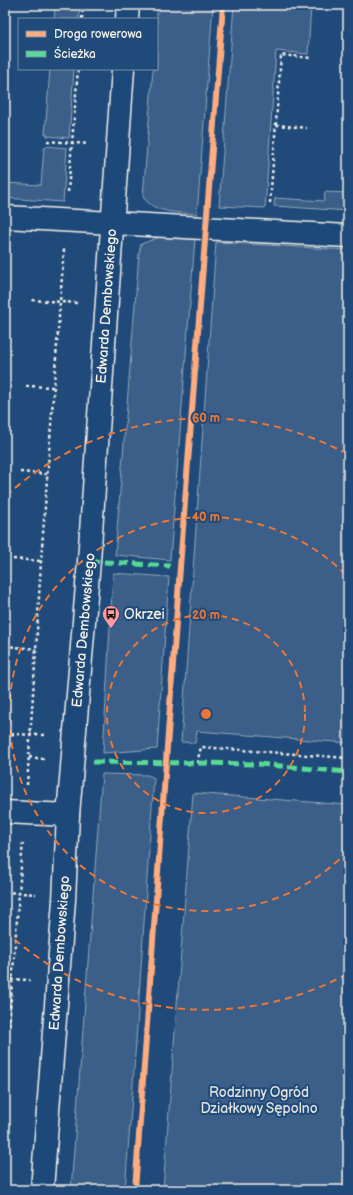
<svg xmlns="http://www.w3.org/2000/svg" width="353" height="1195" font-family="'Balsamiq Sans',sans-serif">
  <rect width="100%" height="100%" fill="#1f4a7a"/>
  <filter id="ink" filterUnits="userSpaceOnUse"><feTurbulence type="fractalNoise" baseFrequency=".025" numOctaves="2"/><feDisplacementMap in="SourceGraphic" scale="8" xChannelSelector="R" yChannelSelector="G"/><feConvolveMatrix kernelMatrix="1 2 1 2 8 2 1 2 1" color-interpolation-filters="sRGB"/></filter>
  <g filter="url(#ink)">
    <g fill="#3a5f88" stroke="#97a8b8">
      <polygon points="55,5 80,5 79,19 54,19"/>
      <path d="M 157,5 L 213,5 L 197,214 C 178,212 155,214 143,197 L 153,69 L 157,69 Z"/>
      <polygon points="234,5 311,5 308,54 276,51 265,208 219,206"/>
      <polygon points="50,69 74,69 69,138 47,136 47,134 45,134"/>
      <polygon points="46,146 67,148 63,202 5,198 5,183 41,185 44,148 46,148"/>
      <polygon points="325,192 348,193 348,211 274,206 275,198 324,201"/>
      <polygon points="160,237 195,239 170,560 115,555 139,254 141,244"/>
      <polygon points="216,242 348,250 348,743 197,731 195,743 181,742"/>
      <polygon points="113,573 169,577 157,749 103,753"/>
      <path d="M 102,774 L 148,775 L 154,778 C 144,915 136,1053 125,1190 L 71,1190 Z"/>
      <polygon points="193,793 348,805 348,1190 163,1190"/>
    </g>
    <g fill="none" stroke-linecap="round" stroke-linejoin="round">
      <defs>
        <g id="minor">
          <polyline points="127,19 128,5"/>
          <polyline points="5,217 348,236"/>
          <polyline points="5,812 68,815"/>
          <polyline points="42,1190 64,900 68,815 89,561 123,69"/>
        </g>
      </defs>
      <use href="#minor" stroke="#f4f1e8" stroke-width="25"/>
      <g stroke="#f4f1e8" stroke-width="2.5" stroke-dasharray="3 3" stroke-linecap="butt">
        <polyline points="82,19 83,5"/>
        <polyline points="276,125 307,128"/>
        <polyline points="47,141 89,144"/>
        <polyline points="68,192 78,69"/>
        <polyline points="270,203 281,55 312,58"/>
        <polyline points="32,300 78,303"/>
        <polyline points="26,386 53,387"/>
        <polyline points="20,472 47,474"/>
        <polyline points="13,559 41,561"/>
        <polyline points="5,646 36,649"/>
        <polyline points="5,734 46,735"/>
        <polyline points="29,757 44,759"/>
        <polyline points="197,763 201,747 348,758"/>
        <polyline points="27,785 36,649 41,561 64,249"/>
        <polyline points="5,892 36,894"/>
        <polyline points="5,979 30,980"/>
        <polyline points="5,1055 9,1023 23,841"/>
      </g>
      <use href="#minor" stroke="#1f4a7a" stroke-width="22"/>
      <g stroke="#5adb95" stroke-width="5" stroke-dasharray="10 5" stroke-linecap="butt">
        <polyline points="89,561 170,566"/>
        <polyline points="93,762 197,763 258,764 348,772"/>
      </g>
      <defs>
        <polyline id="cycleway" points="135,1190 180,567 223,5"/>
      </defs>
      <use href="#cycleway" stroke="#1f4a7a" stroke-width="8"/>
      <use href="#cycleway" stroke="#ffac80" stroke-width="6"/>
    </g>
  </g>
  <g fill="none" stroke="#ea7738" stroke-width="2" stroke-dasharray="7 5">
    <circle cx="206" cy="714" r="99"/>
    <path d="M348 851A197 197 0 1 1 348 577"/>
    <path d="M347 974A296 296 0 0 1 6 932M6 496A296 296 0 0 1 347 454"/>
  </g>
  <defs>
    <symbol id="bus-pin" viewBox="-11 -11 22 30"><path d="M0 17L-7.5 6A9.5 9.5 0 1 1 7.5 6Z" fill="#ff9aa2" stroke="#1f4a7a"/><path d="M-5-6H5V4H4V6H2V4H-2V6H-4V4H-5ZM-3.5-4V0h7V-4ZM-3.5 1.2v1.5H-2V1.2ZM2 1.2v1.5H3.5V1.2Z" fill="#111"/></symbol>
  </defs>
  <g fill-rule="evenodd">
    <use href="#bus-pin" x="101" y="604" width="20" height="27"/>
  </g>
  <g text-anchor="middle" stroke-width="4" stroke-linejoin="round" paint-order="stroke">
    <g font-size="14" fill="#f4f1e8" stroke="#1f4a7a">
      <text transform="translate(106 306) rotate(-86)" y="5">Edwarda Dembowskiego</text>
      <text transform="translate(83 630) rotate(-85)" y="5">Edwarda Dembowskiego</text>
      <text transform="translate(59 953) rotate(-86)" y="5">Edwarda Dembowskiego</text>
    </g>
    <g font-size="14" fill="#f4f1e8" stroke="#1f4a7a" text-anchor="start">
      <text x="124" y="619">Okrzei</text>
    </g>
    <g font-size="14" fill="#e1e2de" stroke="#1f4a7a">
      <text x="259" y="1097">Rodzinny Ogród<tspan x="259" dy="16">Działkowy Sępolno</tspan></text>
    </g>
  </g>
  <circle cx="206" cy="714" r="6" fill="#ea7738" stroke="#1f4a7a" stroke-width="2"/>
  <g font-size="12" text-anchor="middle" font-weight="bold" fill="#ea7738" stroke="#1f4a7a" stroke-width="4" stroke-linejoin="round" paint-order="stroke">
    <text x="206" y="422">60 m</text>
    <text x="206" y="521">40 m</text>
    <text x="206" y="619">20 m</text>
  </g>
  <rect width="353" height="1195" fill="none" stroke="#1f4a7a" stroke-width="20"/>
  <rect x="10" y="10" width="333" height="1175" fill="none" stroke="#f4f1e8" stroke-width="1.5" filter="url(#ink)"/>
  <rect x="18" y="18" width="140" height="52" fill="#1f4a7a" stroke="#748da6"/>
  <rect x="26" y="31" width="20" height="6" fill="#ffac80" stroke="#748da6"/>
  <text x="54" y="38" font-size="12" fill="#f4f1e8">Droga rowerowa</text>
  <rect x="26" y="51" width="20" height="6" fill="#5adb95" stroke="#748da6"/>
  <text x="54" y="58" font-size="12" fill="#f4f1e8">Ścieżka</text>
</svg>
